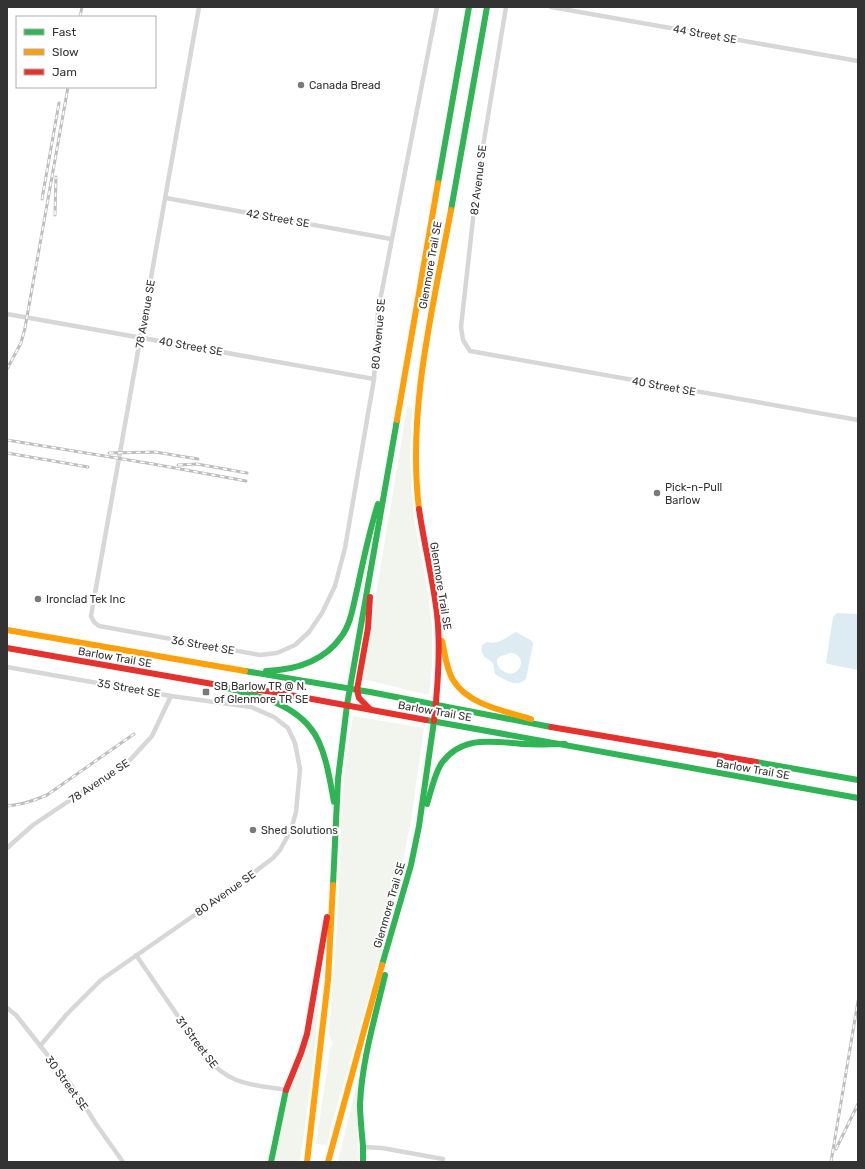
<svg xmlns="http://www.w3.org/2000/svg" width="865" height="1169" font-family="Rubik,sans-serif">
  <rect width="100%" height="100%" fill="#fff"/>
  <g fill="#f1f5ed">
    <polygon points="407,407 412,408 410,458 412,495 415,524 427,586 432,626 432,665 429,695 362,679"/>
    <polygon points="353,716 424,728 411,821 392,913 350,1061 331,1127 327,1145 316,1144 330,1049 333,1042 331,1040 329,1033 337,926 343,789 346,758"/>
    <polygon points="317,1001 319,1002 312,1074 300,1162 273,1162 289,1092 310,1035"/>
    <polygon points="358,1079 360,1080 357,1121 359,1162 338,1162"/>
  </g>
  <g fill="#ddebf3" fill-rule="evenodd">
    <polygon points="837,613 858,614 858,670 828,664 826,663 833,617"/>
    <path d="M 516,632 L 532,641 L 533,644 L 526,679 C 518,688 504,680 495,674 C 494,671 494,667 493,664 C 489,656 480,660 482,645 L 487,642 C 499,645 506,637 516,632 ZM 511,653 C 526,655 523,672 510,674 C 501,671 497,668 497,659 L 501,656 Z"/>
  </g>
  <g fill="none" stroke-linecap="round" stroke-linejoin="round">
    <g stroke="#d7d7d7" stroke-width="4.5">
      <polyline points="199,7 91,616 94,622 99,626 260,655 277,653 295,645 309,632 322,613 335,586 345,548 374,379 378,311 437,7"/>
      <polyline points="506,7 477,183 461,327 463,340 470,351 858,420"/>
      <polyline points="551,7 858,61"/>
      <polyline points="166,198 391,239"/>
      <polyline points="7,314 374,379"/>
      <polyline points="7,667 171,696 251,707 274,717 288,728 295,743 300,769 296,812 291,830 280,850 273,858 232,889 101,980 67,1014 40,1046"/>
      <polyline points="7,848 33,825 130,760 152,736 171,696"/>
      <path d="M 136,955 L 206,1057 C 231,1086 251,1084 286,1090"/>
      <polyline points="7,1008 16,1015 72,1086 96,1124 123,1162"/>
      <polyline points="363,1147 382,1148 443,1159"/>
    </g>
    <g stroke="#30b455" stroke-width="6">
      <polyline points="438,183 469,7"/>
      <polyline points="451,210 487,7"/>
      <polyline points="245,671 370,692 551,727"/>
      <path d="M 266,671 C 295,670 324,661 341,637 C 351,624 353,606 357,590 C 363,561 369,532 378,504"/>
      <path d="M 219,686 C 255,695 300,703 318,740 C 327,759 330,781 334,802"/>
      <polyline points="347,705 397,420"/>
      <polyline points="426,720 858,798"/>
      <polyline points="756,762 858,780"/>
      <path d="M 427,804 C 431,791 434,776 441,764 C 462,734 494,742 525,744 C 538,745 552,744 565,744"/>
      <polyline points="333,885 338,779 347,705"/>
      <polyline points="382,965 411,865 419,826 434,721"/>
      <polyline points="363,1147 363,1162"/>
      <path d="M 363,1147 C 362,1133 360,1118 360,1104 C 362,1060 375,1018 385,975"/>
      <polyline points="271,1162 286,1090"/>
    </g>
    <g stroke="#ff9f0a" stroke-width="6">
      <polyline points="397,420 438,183"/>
      <path d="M 419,509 C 407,410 433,307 451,210"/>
      <polyline points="7,630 245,671"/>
      <path d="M 442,641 C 445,654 446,668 453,680 C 468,705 505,711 531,719"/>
      <polyline points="307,1162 328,980 333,885"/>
      <polyline points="328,1162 382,965"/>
    </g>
    <g stroke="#e5322d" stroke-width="6">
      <path d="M 419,509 C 424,544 433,579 437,614 C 441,650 438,686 434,721"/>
      <polyline points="370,597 368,628 357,690 359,698 370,709"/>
      <polyline points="7,648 224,686"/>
      <polyline points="234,687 274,692 426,720"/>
      <polyline points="551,727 756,762"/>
      <polyline points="286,1090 301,1053 307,1034 327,917"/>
    </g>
    <defs>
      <g id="rail">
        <polyline points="80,17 82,7"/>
        <polyline points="42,199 59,103"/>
        <polyline points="55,215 56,177"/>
        <polyline points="7,369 21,343 25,328 68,87"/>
        <polyline points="7,440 153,464 246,481"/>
        <polyline points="7,453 88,467"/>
        <polyline points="109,453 155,452 198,459"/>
        <polyline points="178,465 197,464 247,473"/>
        <path d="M 7,806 C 22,805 33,801 47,795 L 134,734"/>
        <polyline points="836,1149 858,1104"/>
        <polyline points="831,1162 858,1001"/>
      </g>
    </defs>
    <use href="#rail" stroke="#bebebe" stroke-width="3"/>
    <use href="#rail" stroke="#fff" stroke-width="1.5" stroke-dasharray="4.5" stroke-linecap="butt"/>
  </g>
  <g fill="#7a7a7a" stroke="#fff" stroke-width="1.5">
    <circle cx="301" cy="85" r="4"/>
    <circle cx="657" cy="493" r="4"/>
    <circle cx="38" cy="599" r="4"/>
    <rect x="202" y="688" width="8" height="8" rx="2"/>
    <circle cx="253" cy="830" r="4"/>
  </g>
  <g text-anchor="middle" stroke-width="4" stroke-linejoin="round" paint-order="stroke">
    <g font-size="11" fill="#333" stroke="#fff">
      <text transform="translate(705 34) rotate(10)" y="4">44 Street SE</text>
      <text transform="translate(478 180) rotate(-83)" y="4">82 Avenue SE</text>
      <text transform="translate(278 218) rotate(10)" y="4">42 Street SE</text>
      <text transform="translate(430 265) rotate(-80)" y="4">Glenmore Trail SE</text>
      <text transform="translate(145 314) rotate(-80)" y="4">78 Avenue SE</text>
      <text transform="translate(378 334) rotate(-85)" y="4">80 Avenue SE</text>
      <text transform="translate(191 346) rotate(10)" y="4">40 Street SE</text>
      <text transform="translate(664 386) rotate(10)" y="4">40 Street SE</text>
      <text transform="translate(441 586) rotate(81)" y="4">Glenmore Trail SE</text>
      <text transform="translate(203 645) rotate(10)" y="4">36 Street SE</text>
      <text transform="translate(115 657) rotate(10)" y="4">Barlow Trail SE</text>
      <text transform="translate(129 688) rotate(10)" y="4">35 Street SE</text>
      <text transform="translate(435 711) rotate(10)" y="4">Barlow Trail SE</text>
      <text transform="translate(753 769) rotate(10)" y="4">Barlow Trail SE</text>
      <text transform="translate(99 781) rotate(-34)" y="4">78 Avenue SE</text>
      <text transform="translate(225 893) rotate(-35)" y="4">80 Avenue SE</text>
      <text transform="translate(389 905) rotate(-74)" y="4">Glenmore Trail SE</text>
      <text transform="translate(197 1042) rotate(53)" y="4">31 Street SE</text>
      <text transform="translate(67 1083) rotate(54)" y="4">30 Street SE</text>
    </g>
    <g font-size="11" fill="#333" stroke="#fff" text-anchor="start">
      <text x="309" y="89">Canada Bread</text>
      <text x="665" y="491">Pick-n-Pull<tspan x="665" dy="13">Barlow</tspan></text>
      <text x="46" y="603">Ironclad Tek Inc</text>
      <text x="214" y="690">SB Barlow TR @ N.<tspan x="214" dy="13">of Glenmore TR SE</tspan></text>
      <text x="261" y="834">Shed Solutions</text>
    </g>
  </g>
  <rect width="865" height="1169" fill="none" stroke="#333333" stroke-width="16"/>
  <rect x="16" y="16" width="140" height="72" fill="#ffffff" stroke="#adadad"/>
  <rect x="24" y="29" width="20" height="6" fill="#30b455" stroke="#adadad"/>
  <text x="52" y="36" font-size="12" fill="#333333">Fast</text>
  <rect x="24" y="49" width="20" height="6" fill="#ff9f0a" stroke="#adadad"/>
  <text x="52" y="56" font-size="12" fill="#333333">Slow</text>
  <rect x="24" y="69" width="20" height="6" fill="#e5322d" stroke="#adadad"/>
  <text x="52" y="76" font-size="12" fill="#333333">Jam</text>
</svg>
